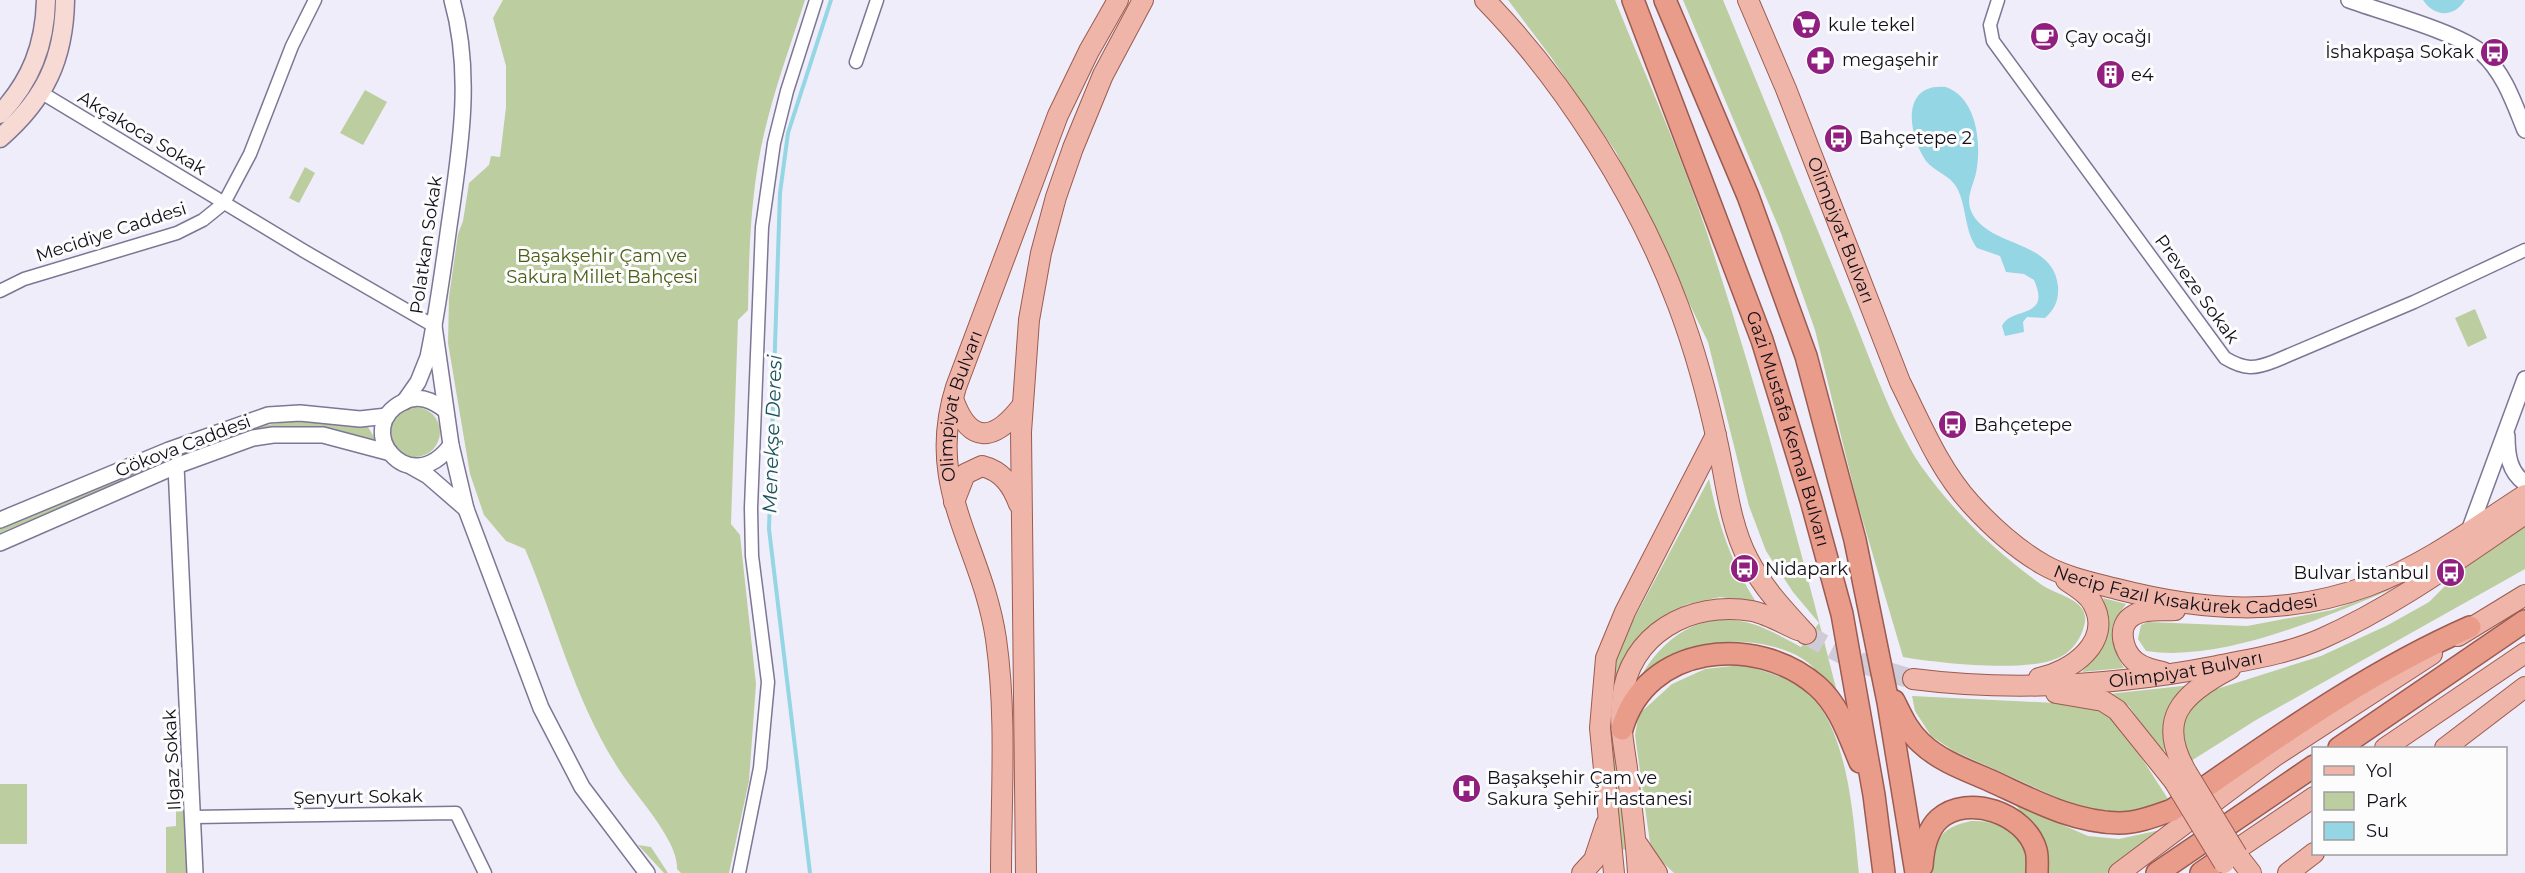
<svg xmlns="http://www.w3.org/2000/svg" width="2525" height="873" font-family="Montserrat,sans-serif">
  <rect width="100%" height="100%" fill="#f0edfa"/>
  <g fill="#bccda0">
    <path d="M 503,0 L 805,0 C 793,38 779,76 769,114 C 751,179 749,244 748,310 L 738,320 L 731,524 L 740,535 L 756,684 L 749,781 L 729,873 L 681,873 L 677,869 C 679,840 633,793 618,768 C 573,697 557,624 525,549 L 506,541 L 484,515 L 470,474 L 448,343 L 449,297 L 458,234 L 463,221 L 469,183 L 489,165 L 491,156 L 500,157 L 506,107 L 506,66 L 493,18 Z"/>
    <path d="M 1508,0 L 1615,0 C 1646,77 1681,154 1707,233 C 1757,386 1799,541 1838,696 C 1826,681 1814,664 1796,655 C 1770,642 1729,637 1701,647 C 1679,654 1657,671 1637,683 C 1662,636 1704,606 1759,626 C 1774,632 1788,640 1801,647 L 1819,623 L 1793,592 L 1766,551 L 1749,506 L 1708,342 L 1616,152 L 1551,57 Z"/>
    <path d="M 1683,0 L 1723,0 C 1765,102 1807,204 1849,307 C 1869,355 1892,424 1921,466 C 1955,514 1995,551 2042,585 C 2058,596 2092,600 2084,626 C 2081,638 2073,650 2062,656 C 2032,674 1938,663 1903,657 L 1857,501 L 1815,330 L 1781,233 Z"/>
    <polygon points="365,90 387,102 363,145 340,133"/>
    <polygon points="305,167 315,173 299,203 289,198"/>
    <polygon points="2475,309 2487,338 2468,347 2455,318"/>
    <circle cx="415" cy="432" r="25"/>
    <polygon points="295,421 368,427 377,442 342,431 319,428 271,428 155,468 0,533 0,528 246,428"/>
    <path d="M 1709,479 C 1719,525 1730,561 1756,602 L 1720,597 L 1688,604 L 1661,617 L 1640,638 L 1619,673 L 1628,849 L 1621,850 L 1606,721 L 1607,692 L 1619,647 Z"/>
    <path d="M 2525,527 L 2525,569 L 2256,720 L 2191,761 C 2188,756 2182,750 2181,744 C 2177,724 2191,705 2204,693 L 2321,656 L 2388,625 L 2429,602 L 2478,553 Z"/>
    <path d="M 2397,587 C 2327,616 2223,663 2146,651 L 2138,639 L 2141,625 L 2148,622 L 2247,626 L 2332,610 Z"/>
    <path d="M 2103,598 L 2126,604 C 2108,629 2109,641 2124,668 L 2082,672 C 2100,652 2112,626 2103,598 Z"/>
    <path d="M 1741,665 C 1760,670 1780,675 1797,685 C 1849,716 1853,819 1859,873 L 1674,873 L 1655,855 L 1650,843 L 1635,735 L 1639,714 L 1672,684 L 1705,669 Z"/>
    <polygon points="2191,685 2166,725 2164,757 2129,706 2109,694"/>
    <polygon points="1912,696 2055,703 2098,709 2119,723 2170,802 2137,814 2090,809 2065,801 1954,751 1931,736 1915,711"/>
    <rect x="0" y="784" width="27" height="60"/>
    <polygon points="176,786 186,786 189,873 166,873 166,827 176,826"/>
    <polygon points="2015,804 2088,836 2119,839 2165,829 2107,873 2048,873 2047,848"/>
    <path d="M 1971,821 C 1999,821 2006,828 2026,848 L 2028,873 L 1929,873 C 1936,842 1937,828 1971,821 Z"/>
    <polygon points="638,845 651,847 668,873 664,873"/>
  </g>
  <g fill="#94d6e4">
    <path d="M 2423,0 L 2465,0 C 2454,18 2434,17 2423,0 Z"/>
    <path d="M 1946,87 C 1976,98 1981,140 1977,167 C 1975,185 1963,198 1973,215 C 1993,248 2053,240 2058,286 C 2059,300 2055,309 2045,318 L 2027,317 L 2023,322 L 2024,332 L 2005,336 L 2002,326 C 2011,306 2052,320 2034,280 L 2024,274 L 2006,272 L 2000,256 L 1977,248 C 1964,230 1967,207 1957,188 C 1950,175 1935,172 1926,161 C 1908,135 1900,82 1946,87 Z"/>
  </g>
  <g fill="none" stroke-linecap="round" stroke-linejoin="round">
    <polyline stroke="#94d6e4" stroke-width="4" points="810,873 769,529 780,193 788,133 831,0"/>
    <path stroke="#cfccd8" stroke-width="20" stroke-dasharray="20 10" stroke-linecap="butt" d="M 1806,634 C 1844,657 1870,668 1913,679"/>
    <defs>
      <g id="minor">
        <path d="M 1998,0 L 1990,25 L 1993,41 L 2225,358 C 2245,370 2255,369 2275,361 L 2414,302 L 2525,250"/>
        <polyline points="856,62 877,0"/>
        <polyline points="42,93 304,251 434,326"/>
        <polyline points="0,291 24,279 177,233 203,220 224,203 250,154 292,46 315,0"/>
        <polyline points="194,817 456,813 485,873"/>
        <polyline points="739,873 760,768 768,682 752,556 751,508 762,227 774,143 787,91 816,0"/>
      </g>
      <g id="tertiary">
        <path d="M 2349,0 C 2382,12 2457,32 2482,53 C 2504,73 2514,103 2525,130"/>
        <polyline points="434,326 451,445 466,509 541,708 582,787 647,873"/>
        <path d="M 404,402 L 418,382 L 428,357 C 437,314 443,270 449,226 C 460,151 473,74 452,0"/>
        <path d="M 445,410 C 432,400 418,394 403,402 C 351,428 409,502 451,445"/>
        <path d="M 2507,436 C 2507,454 2509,472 2525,483"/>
        <polyline points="176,466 195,873"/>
        <polyline points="412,467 428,476 466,509"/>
        <polyline points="0,520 169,450 268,415 300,413 360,419 387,416"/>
        <polyline points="2469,531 2525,379"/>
        <polyline points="0,543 176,466 253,438 273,435 323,435 387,452"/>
      </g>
      <g id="secondary">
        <path d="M 0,114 C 31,81 45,45 46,0"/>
        <path d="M 0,138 C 45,99 64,59 65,0"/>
      </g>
      <g id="primary">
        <path d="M 1485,0 C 1565,82 1638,198 1678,305 C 1695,350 1708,398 1718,445 C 1726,482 1730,525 1748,559 C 1763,588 1784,610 1806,634"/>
        <path id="s1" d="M 1748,0 L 1786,89 L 1900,382 C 1921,424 1939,469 1971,504 C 1991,526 2018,550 2044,565 C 2065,577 2094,583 2117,589 C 2203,611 2283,617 2368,586 C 2425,565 2474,528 2525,495"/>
        <path d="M 953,399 C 970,445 994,442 1022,406"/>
        <path d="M 954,502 L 965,474 L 982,466 C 1002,471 1012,485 1019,504"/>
        <polyline points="2458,636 2525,595"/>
        <path d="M 2163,672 C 2153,670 2144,668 2136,662 C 2123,652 2115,625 2134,615 C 2146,608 2162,611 2175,610"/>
        <path d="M 2039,678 C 2070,672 2114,642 2093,604 C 2088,593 2075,587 2066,580"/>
        <path id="s2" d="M 1913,679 C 2014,692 2118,685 2217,666 C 2252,659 2290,653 2323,638 C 2395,606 2460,558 2525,514"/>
        <polyline points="2056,693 2103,701 2117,710 2174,781"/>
        <polyline points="2385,748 2525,653"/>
        <polyline points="2445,748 2525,687"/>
        <path d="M 2187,773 C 2155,719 2182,694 2230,669"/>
        <polyline points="1638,845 1657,873"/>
        <polyline points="2237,855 2251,873"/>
        <polyline points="2221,860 2314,797"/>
        <path id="s3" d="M 1001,873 C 1001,796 1007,716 996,639 C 982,545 924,488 956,387 L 1058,115 L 1089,51 L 1118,0"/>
        <polyline points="1026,873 1021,432 1029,320 1041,253 1056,197 1073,148 1103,75 1143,0"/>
        <polyline points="1582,873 1594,860 1606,824"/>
        <polyline points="1614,873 1600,728 1606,658 1625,612 1716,435"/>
        <path d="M 1638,873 C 1636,838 1631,803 1627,768 C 1624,746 1619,723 1622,700 C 1628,634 1691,600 1752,611 C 1767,614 1784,624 1798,630"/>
        <polyline points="2119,873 2275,756 2432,654"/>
        <polyline points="2288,873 2314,853"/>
      </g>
      <g id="trunk">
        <path id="s4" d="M 1633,0 L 1762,340 L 1811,500 L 1842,614 L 1874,795 L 1884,873"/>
        <polyline points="1665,0 1748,196 1806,356 1855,540 1888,702 1916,873"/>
        <path d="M 1894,701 C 1902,717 1908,731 1921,743 C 1940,761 1966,770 1989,780 C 2031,799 2071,822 2119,823 C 2137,823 2155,816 2172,810 C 2268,744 2363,674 2470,627"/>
        <path d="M 1622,729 C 1646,644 1756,633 1817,686 C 1839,705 1849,736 1860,762"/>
        <polyline points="2339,748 2525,621"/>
        <path d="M 1922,866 C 1923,850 1926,831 1939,819 C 1968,793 2026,814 2036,850 C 2038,857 2037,866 2037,873"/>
        <polyline points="2157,873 2314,766"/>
        <polyline points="2201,873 2214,864"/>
      </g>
    </defs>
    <use href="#minor" stroke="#7d7694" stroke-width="15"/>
    <use href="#tertiary" stroke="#7d7694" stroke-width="18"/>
    <use href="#secondary" stroke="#7d7694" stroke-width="21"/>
    <use href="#primary" stroke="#9b5b50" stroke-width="22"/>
    <use href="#trunk" stroke="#9b5b50" stroke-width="24"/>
    <use href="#minor" stroke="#fff" stroke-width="12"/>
    <use href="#tertiary" stroke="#fff" stroke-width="15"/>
    <use href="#secondary" stroke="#f7dad4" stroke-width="18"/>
    <use href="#primary" stroke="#efb5a8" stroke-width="20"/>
    <use href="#trunk" stroke="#ea9c8b" stroke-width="21"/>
    <defs>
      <g id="primary-bridge">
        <polyline points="2187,773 2237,855"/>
        <polyline points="2174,781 2224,863"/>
      </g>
    </defs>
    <use href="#primary-bridge" stroke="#9b5b50" stroke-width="22" stroke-linecap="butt"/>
    <use href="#primary-bridge" stroke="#efb5a8" stroke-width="20"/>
  </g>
  <defs>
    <symbol id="supermarket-disc" viewBox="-11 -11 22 22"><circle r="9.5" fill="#911f7f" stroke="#fcfcfc"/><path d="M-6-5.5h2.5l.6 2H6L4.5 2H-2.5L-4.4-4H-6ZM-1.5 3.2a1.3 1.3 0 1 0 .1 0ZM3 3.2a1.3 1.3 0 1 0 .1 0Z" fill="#fff"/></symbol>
    <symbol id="cafe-disc" viewBox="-11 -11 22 22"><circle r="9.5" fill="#911f7f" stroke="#fcfcfc"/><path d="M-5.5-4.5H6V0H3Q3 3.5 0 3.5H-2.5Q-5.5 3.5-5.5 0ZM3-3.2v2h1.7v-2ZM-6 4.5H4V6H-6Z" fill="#fff"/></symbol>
    <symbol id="bus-disc" viewBox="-11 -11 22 22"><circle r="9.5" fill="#911f7f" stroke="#fcfcfc"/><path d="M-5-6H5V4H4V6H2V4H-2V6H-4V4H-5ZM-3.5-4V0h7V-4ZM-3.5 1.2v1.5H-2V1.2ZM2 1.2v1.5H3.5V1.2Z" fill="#fff"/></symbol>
    <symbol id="pharmacy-disc" viewBox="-11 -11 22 22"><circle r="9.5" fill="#911f7f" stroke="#fcfcfc"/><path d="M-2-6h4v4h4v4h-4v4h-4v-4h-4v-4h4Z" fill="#fff"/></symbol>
    <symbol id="building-disc" viewBox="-11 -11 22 22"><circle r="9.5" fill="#911f7f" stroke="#fcfcfc"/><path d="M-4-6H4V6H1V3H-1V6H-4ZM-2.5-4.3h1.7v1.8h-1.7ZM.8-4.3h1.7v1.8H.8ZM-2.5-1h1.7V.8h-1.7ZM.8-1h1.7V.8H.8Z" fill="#fff"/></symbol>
    <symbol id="hospital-disc" viewBox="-11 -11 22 22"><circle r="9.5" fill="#911f7f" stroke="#fcfcfc"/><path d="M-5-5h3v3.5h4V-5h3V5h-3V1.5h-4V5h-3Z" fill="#fff"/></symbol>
  </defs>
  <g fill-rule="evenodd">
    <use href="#supermarket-disc" x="1790" y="8" width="33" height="33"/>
    <use href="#cafe-disc" x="2028" y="20" width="33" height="33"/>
    <use href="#bus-disc" x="2478" y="36" width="33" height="33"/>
    <use href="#pharmacy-disc" x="1804" y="44" width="33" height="33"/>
    <use href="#building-disc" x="2094" y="58" width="33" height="33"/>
    <use href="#bus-disc" x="1822" y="122" width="33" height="33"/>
    <use href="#bus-disc" x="1936" y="408" width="33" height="33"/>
    <use href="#bus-disc" x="1728" y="552" width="33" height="33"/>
    <use href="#bus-disc" x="2434" y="556" width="33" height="33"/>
    <use href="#hospital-disc" x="1450" y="772" width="33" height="33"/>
  </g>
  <g text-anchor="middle" stroke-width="6" stroke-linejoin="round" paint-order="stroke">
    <g font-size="18" fill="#110e19" stroke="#fcfcfc" text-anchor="start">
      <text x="1828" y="31">kule tekel</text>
      <text x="2065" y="43">Çay ocağı</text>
      <text x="2474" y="58" text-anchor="end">İshakpaşa Sokak</text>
      <text x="1842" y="66">megaşehir</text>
      <text x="2131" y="81">e4</text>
      <text x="1859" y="144">Bahçetepe 2</text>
      <text x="1974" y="431">Bahçetepe</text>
      <text x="1765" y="575">Nidapark</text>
      <text x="2429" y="579" text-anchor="end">Bulvar İstanbul</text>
      <text x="1487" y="784">Başakşehir Çam ve<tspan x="1487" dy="21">Sakura Şehir Hastanesi</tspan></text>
    </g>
    <g font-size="18" fill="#110e19" stroke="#fcfcfc">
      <text transform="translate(142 133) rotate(31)" y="6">Akçakoca Sokak</text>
      <text dy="6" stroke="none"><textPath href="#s1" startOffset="248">Olimpiyat Bulvarı</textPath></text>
      <text transform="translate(111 232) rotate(-18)" y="6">Mecidiye Caddesi</text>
      <text transform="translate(426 245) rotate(-82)" y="6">Polatkan Sokak</text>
      <text transform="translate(2197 289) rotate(54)" y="6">Preveze Sokak</text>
      <text dy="6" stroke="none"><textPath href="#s3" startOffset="476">Olimpiyat Bulvarı</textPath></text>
      <text dy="6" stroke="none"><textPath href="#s4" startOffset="456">Gazi Mustafa Kemal Bulvarı</textPath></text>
      <text transform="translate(183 446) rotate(-21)" y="6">Gökova Caddesi</text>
      <text dy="6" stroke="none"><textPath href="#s1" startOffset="794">Necip Fazıl Kısakürek Caddesi</textPath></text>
      <text dy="6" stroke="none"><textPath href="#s2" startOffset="274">Olimpiyat Bulvarı</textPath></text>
      <text transform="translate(172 760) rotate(-93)" y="6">Ilgaz Sokak</text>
      <text transform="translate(358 797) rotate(-1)" y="6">Şenyurt Sokak</text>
    </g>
    <g font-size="18" fill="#495d14" stroke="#fcfcfc">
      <text x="602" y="262">Başakşehir Çam ve<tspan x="602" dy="21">Sakura Millet Bahçesi</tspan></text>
    </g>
    <g font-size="20" font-style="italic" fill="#1b535e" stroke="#fcfcfc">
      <text transform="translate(772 434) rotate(-88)" y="7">Menekşe Deresi</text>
    </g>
  </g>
  <rect x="2312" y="747" width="195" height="108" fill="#fcfcfc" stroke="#9e9da1" stroke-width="1.5"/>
  <rect x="2324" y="766" width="30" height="9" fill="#efb5a8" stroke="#9e9da1" stroke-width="1.5"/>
  <text x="2366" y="777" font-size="18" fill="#110e19">Yol</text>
  <rect x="2324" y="792" width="30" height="18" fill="#bccda0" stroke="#9e9da1" stroke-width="1.5"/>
  <text x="2366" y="807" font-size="18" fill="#110e19">Park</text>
  <rect x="2324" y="822" width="30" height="18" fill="#94d6e4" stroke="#9e9da1" stroke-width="1.5"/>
  <text x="2366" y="837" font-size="18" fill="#110e19">Su</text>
</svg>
